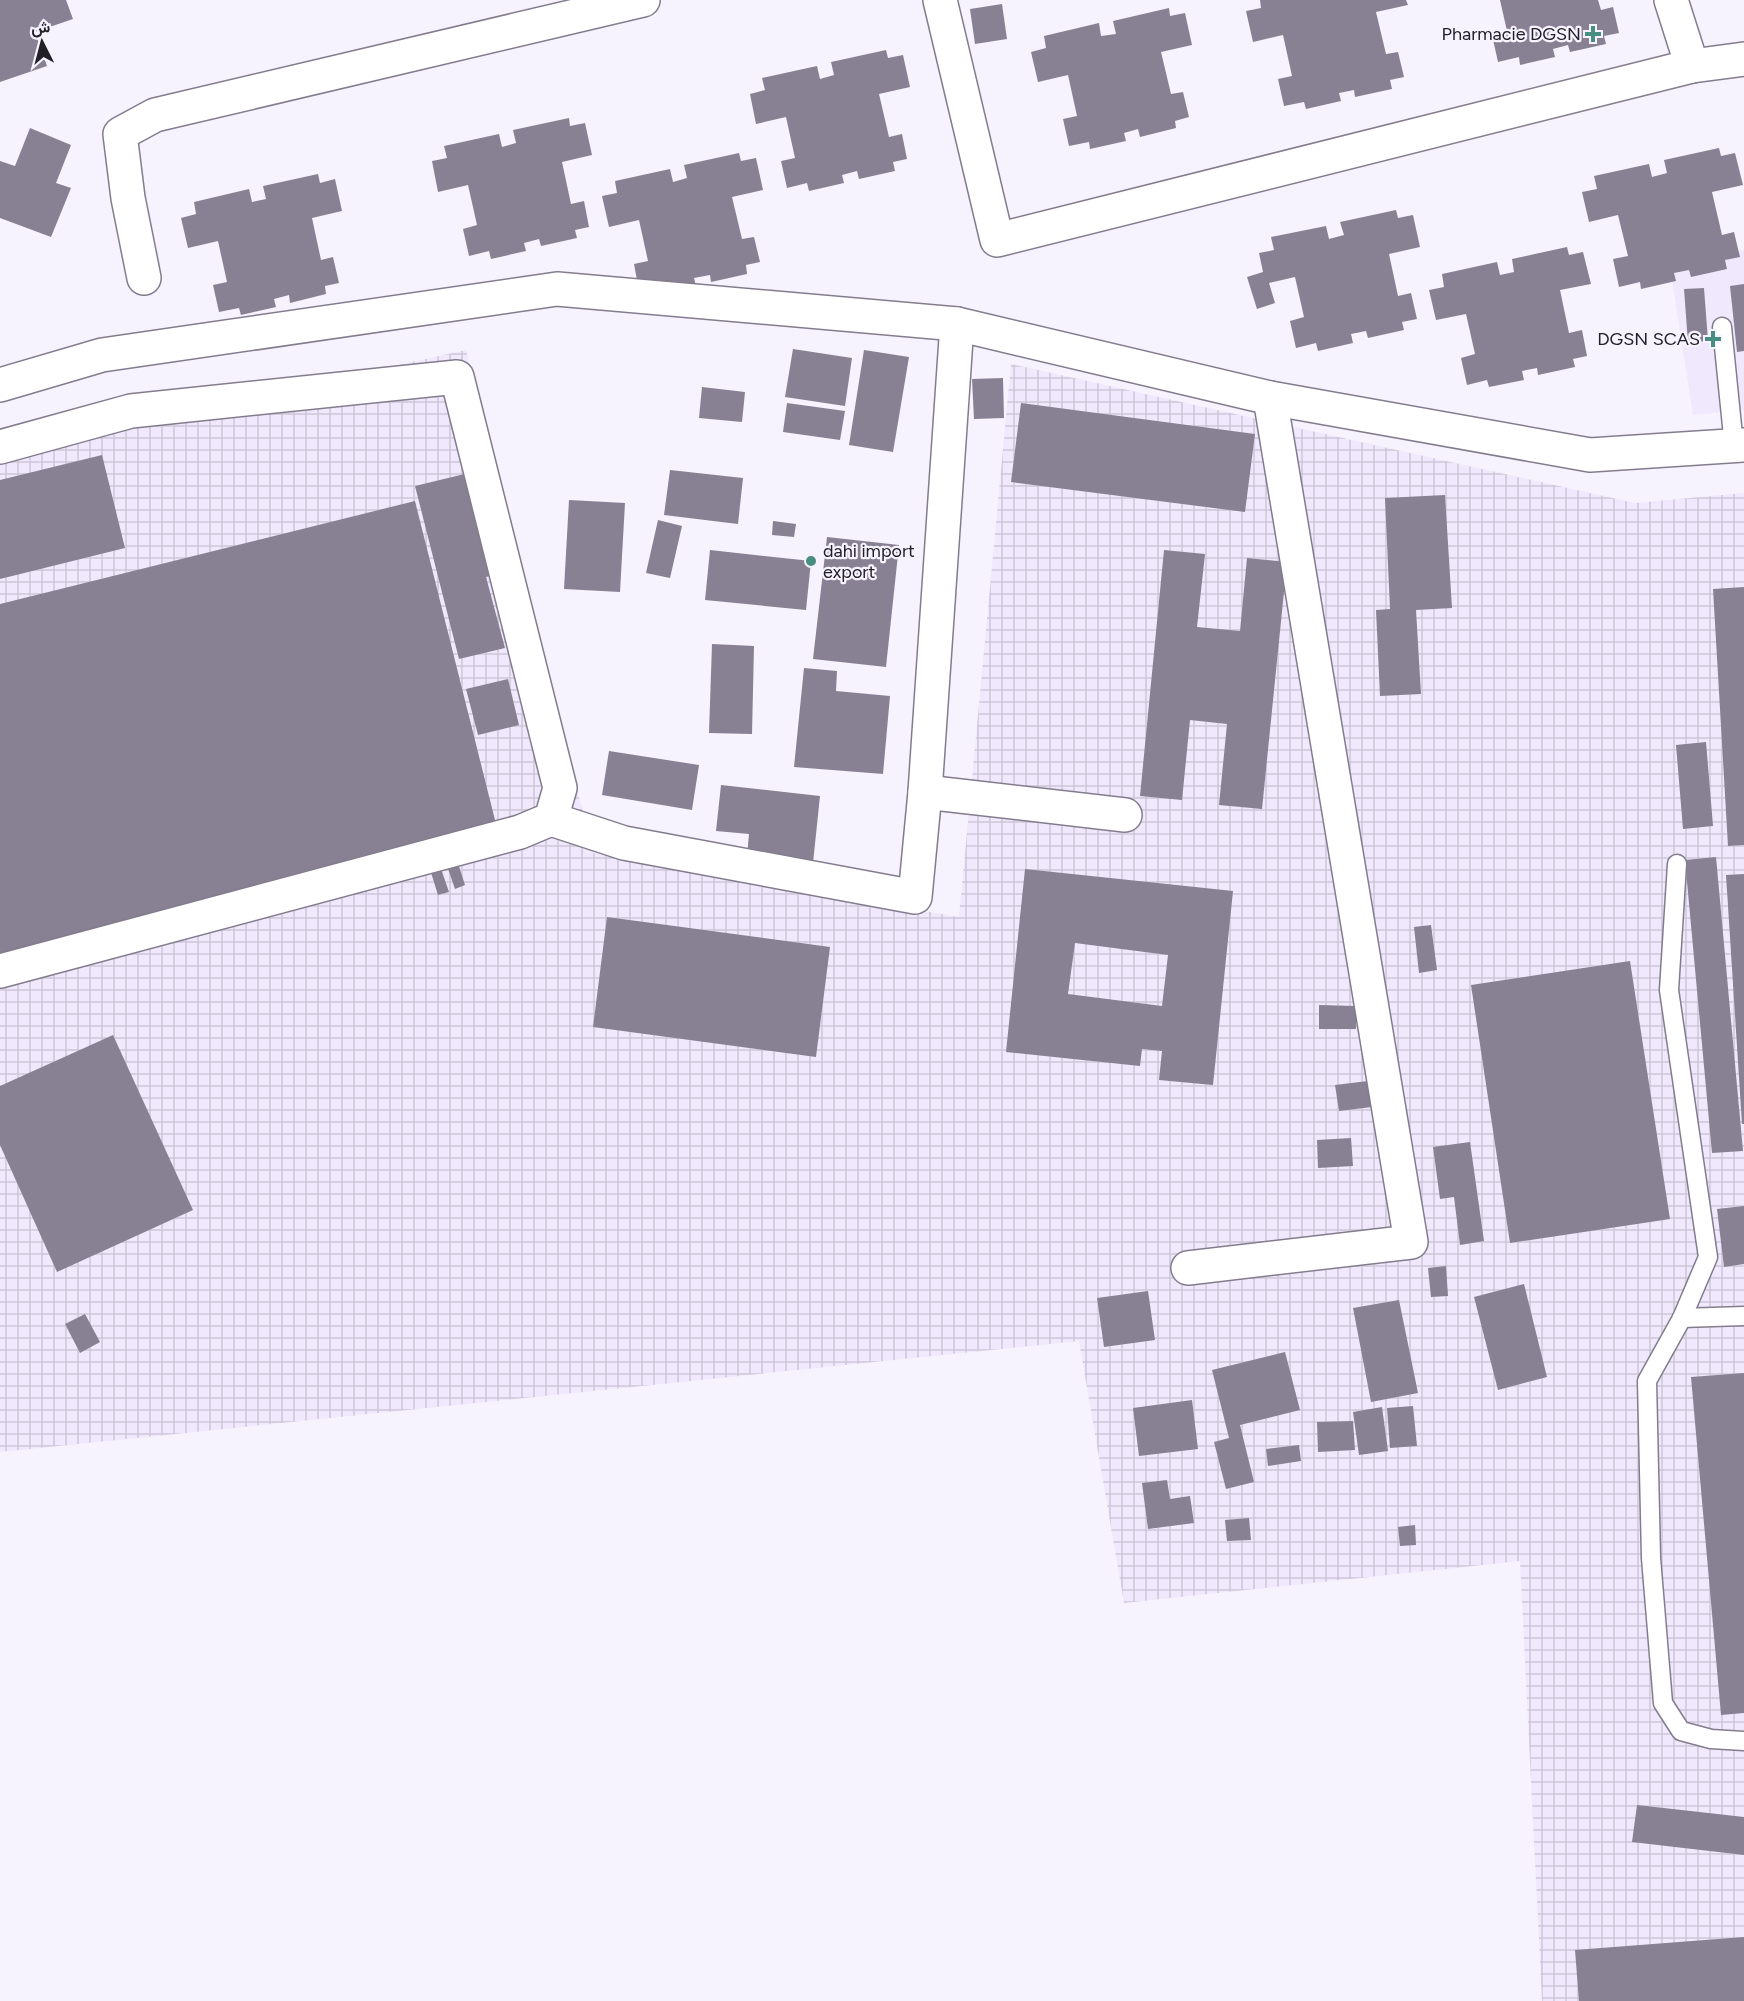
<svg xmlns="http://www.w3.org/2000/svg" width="1744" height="2001" font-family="Figtree,Vazirmatn,sans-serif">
  <defs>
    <pattern id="industrial-grid" width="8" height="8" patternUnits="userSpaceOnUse" patternTransform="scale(1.5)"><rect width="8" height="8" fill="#f0e8fd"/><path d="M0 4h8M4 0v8" fill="none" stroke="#cec7d9"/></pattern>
  </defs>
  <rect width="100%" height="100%" fill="#f6f2fe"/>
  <polygon fill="#f0e8fd" points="1744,250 1744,410 1693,415 1670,267"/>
  <polygon fill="url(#industrial-grid)" points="466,350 593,853 959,917 1011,364 1635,503 1744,493 1744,2001 1542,2001 1520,1561 1124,1603 1079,1341 0,1452 0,454"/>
  <g fill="#888193" fill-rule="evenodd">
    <polygon points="0,0 66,0 73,19 35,32 47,66 0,82"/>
    <polygon points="1260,0 1406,0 1408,5 1376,12 1386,54 1398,52 1404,77 1390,80 1392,89 1355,97 1354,90 1339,93 1341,101 1306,109 1304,102 1284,106 1278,79 1292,76 1283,35 1253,42 1246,11 1261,8"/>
    <polygon points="1500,0 1598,0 1601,10 1613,7 1619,33 1604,36 1606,44 1570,52 1568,45 1553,49 1555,57 1520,65 1519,57 1498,62 1492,35 1507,31"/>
    <polygon points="1002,4 1007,39 975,44 970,9"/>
    <polygon points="1169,8 1170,16 1185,13 1192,45 1161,52 1171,94 1183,92 1189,117 1175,121 1176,128 1140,137 1138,129 1124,133 1126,141 1090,149 1089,142 1069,146 1063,119 1077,116 1068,75 1038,82 1031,52 1046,48 1044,36 1099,23 1101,36 1116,34 1113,21"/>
    <polygon points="886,50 888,58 903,55 910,87 879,94 889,137 902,134 907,159 893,162 895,171 859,179 857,171 842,175 844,183 809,191 807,183 787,188 781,161 795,158 786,117 756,124 750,94 765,90 762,78 817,66 820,79 834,75 831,62"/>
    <polygon points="569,118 570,126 585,123 592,155 562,162 571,204 584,201 589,227 575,230 577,238 541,246 539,239 524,243 526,251 491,259 489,251 469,256 463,229 477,225 468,185 438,192 432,161 447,158 444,146 499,134 502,147 516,143 513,130"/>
    <polygon points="30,128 71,145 56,183 71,188 51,237 0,218 0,161 15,166"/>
    <polygon points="1719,148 1721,156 1735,153 1743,185 1712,192 1722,235 1734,232 1740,257 1725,260 1727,269 1691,277 1689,270 1674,273 1676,281 1641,289 1640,282 1619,287 1613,259 1628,256 1618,215 1589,222 1582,192 1597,189 1594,176 1649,164 1652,177 1667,173 1664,160"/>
    <polygon points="739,153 741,161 756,158 763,190 732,197 742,239 754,237 760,262 746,265 747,274 711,282 710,275 694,278 696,286 639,291 634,264 648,261 639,220 609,227 602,196 617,193 615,181 670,169 673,182 687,178 684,165"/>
    <polygon points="318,174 320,183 335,179 342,211 312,218 321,260 333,257 339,283 325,286 326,294 290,303 289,295 274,299 276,307 241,315 239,308 219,312 213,285 227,282 218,241 188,248 181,218 196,214 194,202 249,189 252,202 266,199 263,186"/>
    <polygon points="1396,210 1398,218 1413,215 1420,247 1389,254 1398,296 1411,293 1417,319 1402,322 1404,330 1368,338 1366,331 1351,334 1353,343 1318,351 1316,343 1296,348 1290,321 1304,317 1295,277 1269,283 1275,303 1257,309 1247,277 1263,272 1259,253 1274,250 1271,237 1326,226 1329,239 1344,235 1340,222"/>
    <polygon points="1567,247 1569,255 1583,252 1591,284 1560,290 1569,333 1582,330 1587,356 1573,359 1575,367 1538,375 1537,368 1522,371 1524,380 1489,387 1487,380 1467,385 1461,358 1475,354 1466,314 1436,320 1429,290 1444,287 1442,274 1497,262 1500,275 1514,272 1512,259"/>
    <polygon points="1744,284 1744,351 1737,352 1730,286"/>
    <polygon points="1704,288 1708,341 1688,343 1684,289"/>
    <polygon points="793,349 852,358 845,406 785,397"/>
    <polygon points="864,350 909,357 893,452 849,445"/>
    <polygon points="1003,378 1004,418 974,419 972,379"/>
    <polygon points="702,387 745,392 742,422 699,418"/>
    <polygon points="787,403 845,411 840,440 783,432"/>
    <polygon points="1021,403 1255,434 1245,512 1011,482"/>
    <polygon points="102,455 125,548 0,579 0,480"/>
    <polygon points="670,470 743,478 738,524 664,515"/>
    <polygon points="477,471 502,573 486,577 505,648 459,659 415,486"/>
    <polygon points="1445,495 1452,608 1416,610 1421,694 1380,696 1376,610 1390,609 1385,498"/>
    <polygon points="569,500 625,503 620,592 564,589"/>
    <polygon points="415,501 498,832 0,957 0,604"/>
    <polygon points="658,520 682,526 670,578 646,573"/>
    <polygon points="773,521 796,524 794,537 772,535"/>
    <polygon points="827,537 899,545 886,667 813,659"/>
    <polygon points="710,550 811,561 806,610 705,600"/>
    <polygon points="1164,550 1205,554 1197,627 1240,631 1247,558 1287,562 1262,809 1219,805 1227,724 1190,720 1182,800 1140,796"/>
    <polygon points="1744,587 1744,845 1728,846 1713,589"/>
    <polygon points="712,644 754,646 752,734 709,733"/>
    <polygon points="804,668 837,671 836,691 890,696 883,774 794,767"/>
    <polygon points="508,679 519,725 478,735 466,689"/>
    <polygon points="1706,742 1713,826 1683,829 1676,745"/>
    <polygon points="609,751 699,765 692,810 602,795"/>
    <polygon points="721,785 820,796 813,863 747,856 749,834 716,831"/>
    <polygon points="456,857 465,885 455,889 445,860"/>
    <polygon points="1716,857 1743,1151 1712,1153 1685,860"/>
    <polygon points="438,860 449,892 438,895 428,863"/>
    <path d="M 1025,869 L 1233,891 L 1213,1085 L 1159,1080 L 1162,1051 L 1142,1049 L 1140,1066 L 1006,1052 ZM 1075,943 L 1168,955 L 1162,1006 L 1068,994 Z"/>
    <polygon points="1744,874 1744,1124 1742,1124 1726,875"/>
    <polygon points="607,917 830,947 816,1057 593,1027"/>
    <polygon points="1431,925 1437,970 1419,973 1414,927"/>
    <polygon points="1630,961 1670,1219 1510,1243 1471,985"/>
    <polygon points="1319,1005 1356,1006 1356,1029 1319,1029"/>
    <polygon points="113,1035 193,1210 57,1272 0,1145 0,1086"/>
    <polygon points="1368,1081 1372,1107 1339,1111 1335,1085"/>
    <polygon points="1351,1138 1353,1166 1318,1168 1317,1140"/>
    <polygon points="1470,1142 1484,1241 1460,1245 1454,1197 1440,1199 1433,1147"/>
    <polygon points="1744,1206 1744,1264 1724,1267 1717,1209"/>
    <polygon points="1446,1266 1448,1296 1431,1297 1428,1268"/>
    <polygon points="1524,1284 1547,1377 1498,1390 1474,1297"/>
    <polygon points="1148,1291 1155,1340 1104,1347 1097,1298"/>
    <polygon points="1399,1300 1418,1393 1371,1402 1353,1308"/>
    <polygon points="85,1314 100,1342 80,1353 65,1324"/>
    <polygon points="1285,1352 1300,1410 1240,1425 1254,1482 1226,1489 1214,1442 1229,1438 1212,1370"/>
    <polygon points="1744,1373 1744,1713 1721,1715 1691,1377"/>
    <polygon points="1192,1400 1198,1449 1139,1456 1133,1408"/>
    <polygon points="1413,1406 1417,1446 1390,1448 1387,1408"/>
    <polygon points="1382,1407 1388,1451 1359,1455 1353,1412"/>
    <polygon points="1353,1421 1355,1450 1318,1452 1317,1422"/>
    <polygon points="1299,1445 1301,1461 1268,1466 1266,1449"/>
    <polygon points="1167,1480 1170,1499 1190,1496 1194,1523 1148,1529 1142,1483"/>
    <polygon points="1249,1518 1251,1540 1227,1541 1225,1520"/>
    <polygon points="1415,1525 1416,1545 1400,1546 1398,1527"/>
    <polygon points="1637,1805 1744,1817 1744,1855 1632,1842"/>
    <polygon points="1744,1937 1744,2001 1579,2001 1575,1950"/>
  </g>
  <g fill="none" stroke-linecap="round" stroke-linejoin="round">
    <defs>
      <g id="lane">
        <polyline points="1722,327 1734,446"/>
        <polyline points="1677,864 1669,990 1708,1257 1682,1318 1647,1381 1651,1558 1663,1703 1681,1731 1711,1739 1744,1741"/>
        <polyline points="1682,1318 1744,1316"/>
      </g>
      <g id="street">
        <polyline points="940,0 997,240 1692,66 1744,59"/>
        <polyline points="1671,0 1692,66"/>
        <polyline points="144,278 128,198 120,134 155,115 643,0"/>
        <polyline points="0,385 102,355 557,289 957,324 1270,398 1590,455 1744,445"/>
        <polyline points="0,447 131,411 457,377 560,788 551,819 520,832 0,971"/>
        <polyline points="925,792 1125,815"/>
        <polyline points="551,819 624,843 915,897 925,792 957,324"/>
        <polyline points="1188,1268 1411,1242 1270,398"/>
      </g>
    </defs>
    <use href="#lane" stroke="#837c8e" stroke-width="21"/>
    <use href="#street" stroke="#837c8e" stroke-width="36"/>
    <use href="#lane" stroke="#fff" stroke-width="18"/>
    <use href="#street" stroke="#fff" stroke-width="33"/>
  </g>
  <g fill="#488d81" stroke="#f6f2fe" stroke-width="2">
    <path d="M1590 25h6v6h6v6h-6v6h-6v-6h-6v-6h6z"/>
    <path d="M1710 330h6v6h6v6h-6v6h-6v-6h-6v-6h6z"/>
    <circle cx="811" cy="561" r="6"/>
  </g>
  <g text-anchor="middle" stroke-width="4.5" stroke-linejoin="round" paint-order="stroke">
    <g font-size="18" fill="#222027" stroke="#f6f2fe" text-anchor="end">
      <text x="1581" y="40">Pharmacie DGSN</text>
      <text x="1700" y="345">DGSN SCAS</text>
      <text x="823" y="557" text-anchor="start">dahi import<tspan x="823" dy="21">export</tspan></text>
    </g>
  </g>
  <g transform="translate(42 42) rotate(354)" stroke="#f6f2fe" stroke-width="4.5" paint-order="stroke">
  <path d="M0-4.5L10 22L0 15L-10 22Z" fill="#222027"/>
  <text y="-9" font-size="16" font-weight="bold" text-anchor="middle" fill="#222027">ش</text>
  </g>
</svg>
